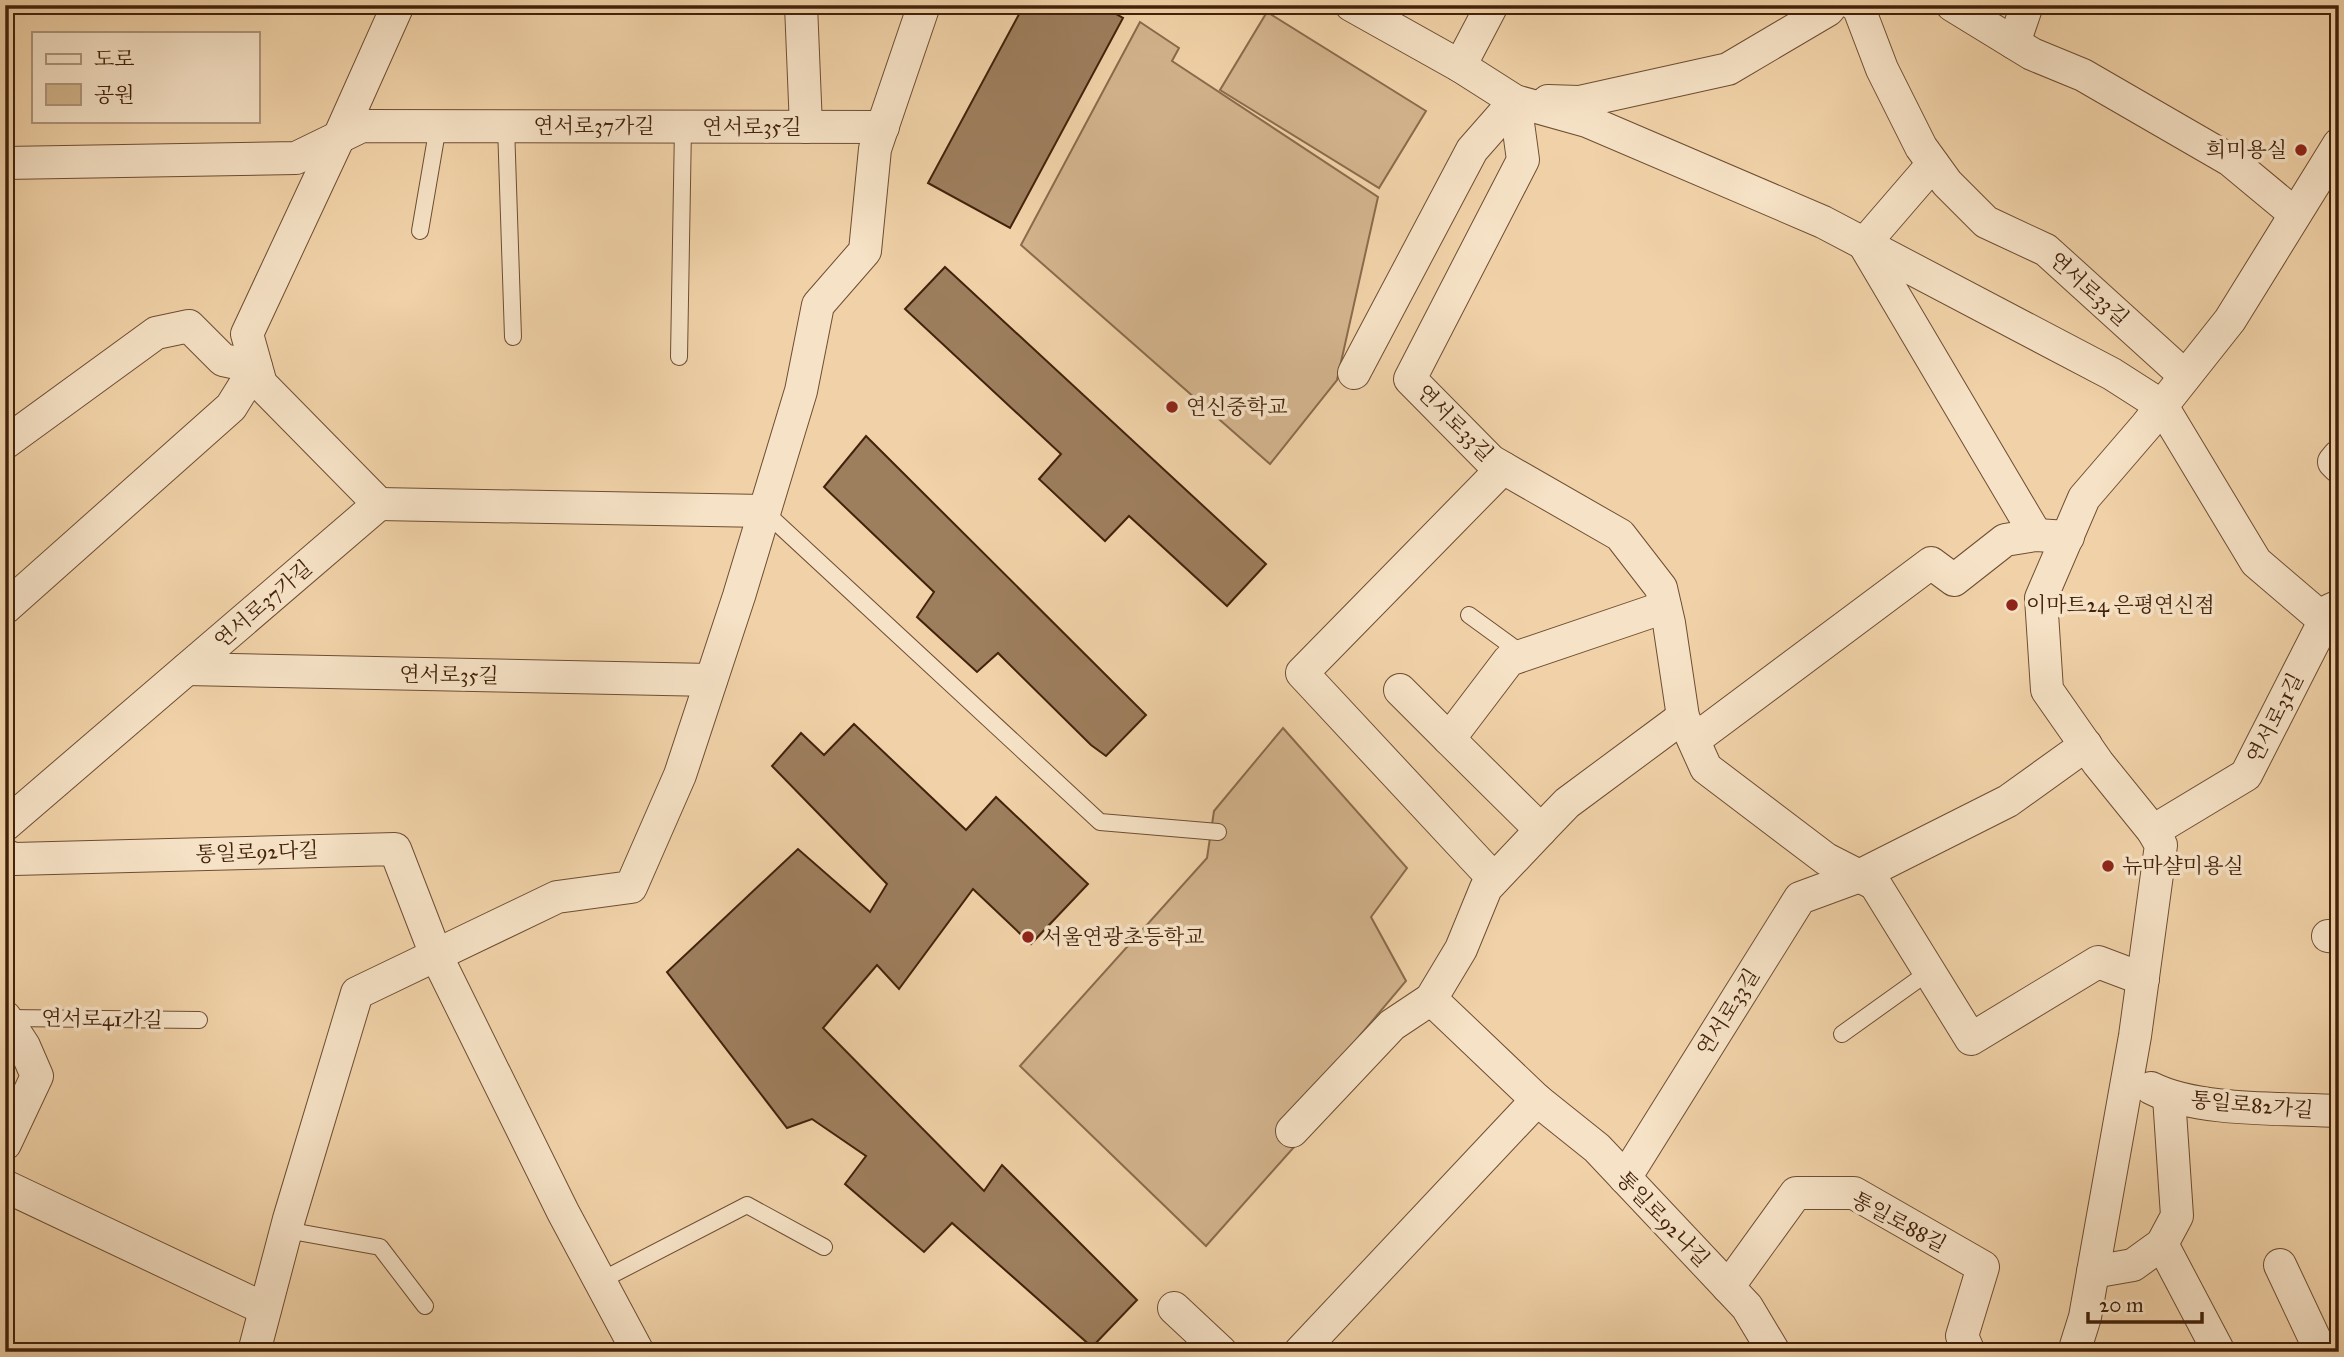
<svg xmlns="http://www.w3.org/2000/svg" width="2344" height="1357" font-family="'IM FELL Great Primer','Noto Serif KR',serif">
  <rect width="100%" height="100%" fill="#f1d2a8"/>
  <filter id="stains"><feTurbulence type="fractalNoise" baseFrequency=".00286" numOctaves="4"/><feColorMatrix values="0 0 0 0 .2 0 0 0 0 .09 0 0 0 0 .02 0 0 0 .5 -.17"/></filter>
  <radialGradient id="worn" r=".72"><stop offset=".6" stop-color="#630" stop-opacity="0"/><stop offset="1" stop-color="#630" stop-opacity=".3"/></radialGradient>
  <g fill="#d3b48d" stroke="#8a6b4c" stroke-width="2">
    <polygon points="1267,12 1426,111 1379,188 1220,90"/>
    <polygon points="1140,22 1179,48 1172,61 1378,197 1337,380 1270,464 1021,245"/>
    <polygon points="1283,728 1407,868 1371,917 1406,981 1280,1130 1295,1146 1206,1246 1020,1066 1207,858 1214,811"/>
  </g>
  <g fill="#9d7e5d" stroke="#42220b" stroke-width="2">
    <polygon points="1024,5 1100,5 1123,18 1010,228 928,183"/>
    <polygon points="945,267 1266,564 1227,606 1129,516 1105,541 1039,479 1061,454 905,309"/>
    <polygon points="866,436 1146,715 1106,756 1091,745 998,653 977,672 917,617 934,592 824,487"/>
    <polygon points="854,724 966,830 996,797 1088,884 1031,944 973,889 899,989 877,965 823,1028 984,1191 1002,1165 1137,1300 1092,1347 952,1223 924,1252 845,1184 866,1156 812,1119 787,1128 667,972 798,849 870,912 887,884 772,766 801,733 824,755"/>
  </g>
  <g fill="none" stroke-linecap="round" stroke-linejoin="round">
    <defs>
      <g id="lane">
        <polyline points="506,126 513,337"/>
        <polyline points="420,231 438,126"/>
        <polyline points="679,357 683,127"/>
        <polyline points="764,511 1100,822 1218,832"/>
        <polyline points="1469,615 1524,655"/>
        <polyline points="6,1018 199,1020"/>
        <polyline points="1842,1034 1930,971"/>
        <polyline points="286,1230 380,1247 425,1306"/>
        <polyline points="600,1281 747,1205 824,1247"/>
      </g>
      <g id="street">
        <polyline points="801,5 806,127"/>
        <polyline points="1351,5 1460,66 1515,101 1587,121 1823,222 2112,374 2162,406 2256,562 2325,621"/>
        <polyline points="1855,5 1858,6 1882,69 1921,147 1947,183 1986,222 2046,250 2185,376"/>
        <polyline points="1952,5 2032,54 2083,75 2230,160 2295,214"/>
        <polyline points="2014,43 2027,5"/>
        <polyline points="1460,66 1492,5"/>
        <polyline points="1548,101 1579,102 1728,69 1828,10 1832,5"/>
        <polyline points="5,163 296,158 362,126 883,127"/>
        <polyline points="1933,164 1864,244 2036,535"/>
        <polyline points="1354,373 1472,150 1515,101 1523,160 1410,379 1491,461 1620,535 1661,588 1669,623 1683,717 1706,768 1826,859 1875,884 1971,1039 2098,962 2143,979"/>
        <polyline points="5,443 156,333 189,326 223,360 256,367 231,407 5,608"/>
        <polyline points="2339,456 2334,462 2339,467"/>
        <polyline points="379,504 261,384 247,334 339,137 398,5"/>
        <polyline points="379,504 764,511"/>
        <polyline points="1665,607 1509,660 1449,739 1541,830 1567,803 1683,717"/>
        <polyline points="187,669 711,680"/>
        <polyline points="1400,690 1449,739"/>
        <polyline points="1694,740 1931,563 1954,580 2005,540 2036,535 2068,537"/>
        <polyline points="5,825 379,504"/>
        <polyline points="2153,831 2246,775 2330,610 2339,606"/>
        <polyline points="5,855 14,859 395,849 436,955 563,1212 638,1352"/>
        <polyline points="1494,879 1302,673 1503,468"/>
        <polyline points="2328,936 2339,937"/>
        <polyline points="1431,999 1537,1100 1597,1148 1747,1307 1774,1352"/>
        <polyline points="5,1017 24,1046 37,1076 5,1144"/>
        <path d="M 2151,1088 C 2198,1112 2284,1108 2339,1111"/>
        <polyline points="1292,1131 1392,1025 1431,999 1461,949 1486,888 1541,830"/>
        <polyline points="1625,1178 1800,898 1857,877 2008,801 2086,745"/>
        <polyline points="5,1186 265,1309"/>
        <polyline points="2162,1244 2219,1352"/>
        <polyline points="2280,1265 2321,1352"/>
        <polyline points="2093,1272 2133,1265 2162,1244 2177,1216 2169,1097"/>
        <polyline points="1728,1287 1796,1193 1854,1193 1983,1267 1962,1336 1969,1352"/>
        <polyline points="1174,1308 1221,1352"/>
        <polyline points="254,1352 289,1219 357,993 557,897 631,887 680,775 739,596 801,391 818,305 865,251 875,149 924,5"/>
        <polyline points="1300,1352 1537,1100"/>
        <polyline points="2074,1352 2085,1317 2135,1036 2161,845 2153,831 2098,763 2047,690 2041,598 2084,498 2146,426 2230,320 2339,144"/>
      </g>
    </defs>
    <use href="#lane" stroke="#6e4e32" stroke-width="18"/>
    <use href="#street" stroke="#6e4e32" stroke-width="34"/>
    <use href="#lane" stroke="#f6e2c6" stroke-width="16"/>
    <use href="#street" stroke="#f6e2c6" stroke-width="32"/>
  </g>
  <g fill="#8f2418" stroke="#f6e2c6" stroke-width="2.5">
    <circle cx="2301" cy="150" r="7"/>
    <circle cx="1172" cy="407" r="7"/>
    <circle cx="2012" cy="605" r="7"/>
    <circle cx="2108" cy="866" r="7"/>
    <circle cx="1028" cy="937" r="7"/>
  </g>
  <g text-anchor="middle" stroke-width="7" stroke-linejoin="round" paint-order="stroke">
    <g font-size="21" fill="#42220b" stroke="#f6e2c6">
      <text x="594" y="133">연서로37가길</text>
      <text x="752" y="134">연서로35길</text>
      <text transform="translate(2089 289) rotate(42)" y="7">연서로33길</text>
      <text transform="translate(1455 423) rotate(45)" y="7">연서로33길</text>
      <text transform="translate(263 604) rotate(-41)" y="7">연서로37가길</text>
      <text transform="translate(449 675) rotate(1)" y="7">연서로35길</text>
      <text transform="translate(2275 718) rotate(-63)" y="7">연서로31길</text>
      <text transform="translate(257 852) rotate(-2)" y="7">통일로92다길</text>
      <text transform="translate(1728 1012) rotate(-58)" y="7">연서로33길</text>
      <text transform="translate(102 1019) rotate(1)" y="7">연서로41가길</text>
      <text transform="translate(2252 1105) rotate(5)" y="7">통일로82가길</text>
      <text transform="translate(1663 1219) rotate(46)" y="7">통일로92나길</text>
      <text transform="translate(1899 1222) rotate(28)" y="7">통일로88길</text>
    </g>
    <g font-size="21" fill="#42220b" stroke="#f6e2c6" text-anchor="start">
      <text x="2287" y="157" text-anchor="end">희미용실</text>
      <text x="1186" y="414">연신중학교</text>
      <text x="2026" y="612">이마트24 은평연신점</text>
      <text x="2122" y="873">뉴마샬미용실</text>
      <text x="1042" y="944">서울연광초등학교</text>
    </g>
  </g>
  <rect width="2344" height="1357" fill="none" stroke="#f1d2a8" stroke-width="28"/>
  <rect x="7" y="7" width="2330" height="1343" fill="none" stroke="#42220b" stroke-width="3.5"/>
  <rect x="14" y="14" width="2316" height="1329" fill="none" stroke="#42220b" stroke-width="2"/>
  <rect x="32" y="32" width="228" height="91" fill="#f6e2c6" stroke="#ae957b" stroke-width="2"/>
  <rect x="46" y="54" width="35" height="10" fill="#f6e2c6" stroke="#ae957b" stroke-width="2"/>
  <text x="94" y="66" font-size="21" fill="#42220b">도로</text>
  <rect x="46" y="84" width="35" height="21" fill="#d3b48d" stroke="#ae957b" stroke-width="2"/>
  <text x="94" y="102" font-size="21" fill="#42220b">공원</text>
  <path d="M2088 1312v10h114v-10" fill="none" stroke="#42220b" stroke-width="3.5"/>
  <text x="2099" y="1312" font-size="21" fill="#42220b" stroke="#f6e2c6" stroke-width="5" paint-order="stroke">20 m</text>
  <rect width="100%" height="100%" filter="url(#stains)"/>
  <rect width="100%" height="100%" fill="url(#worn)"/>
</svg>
